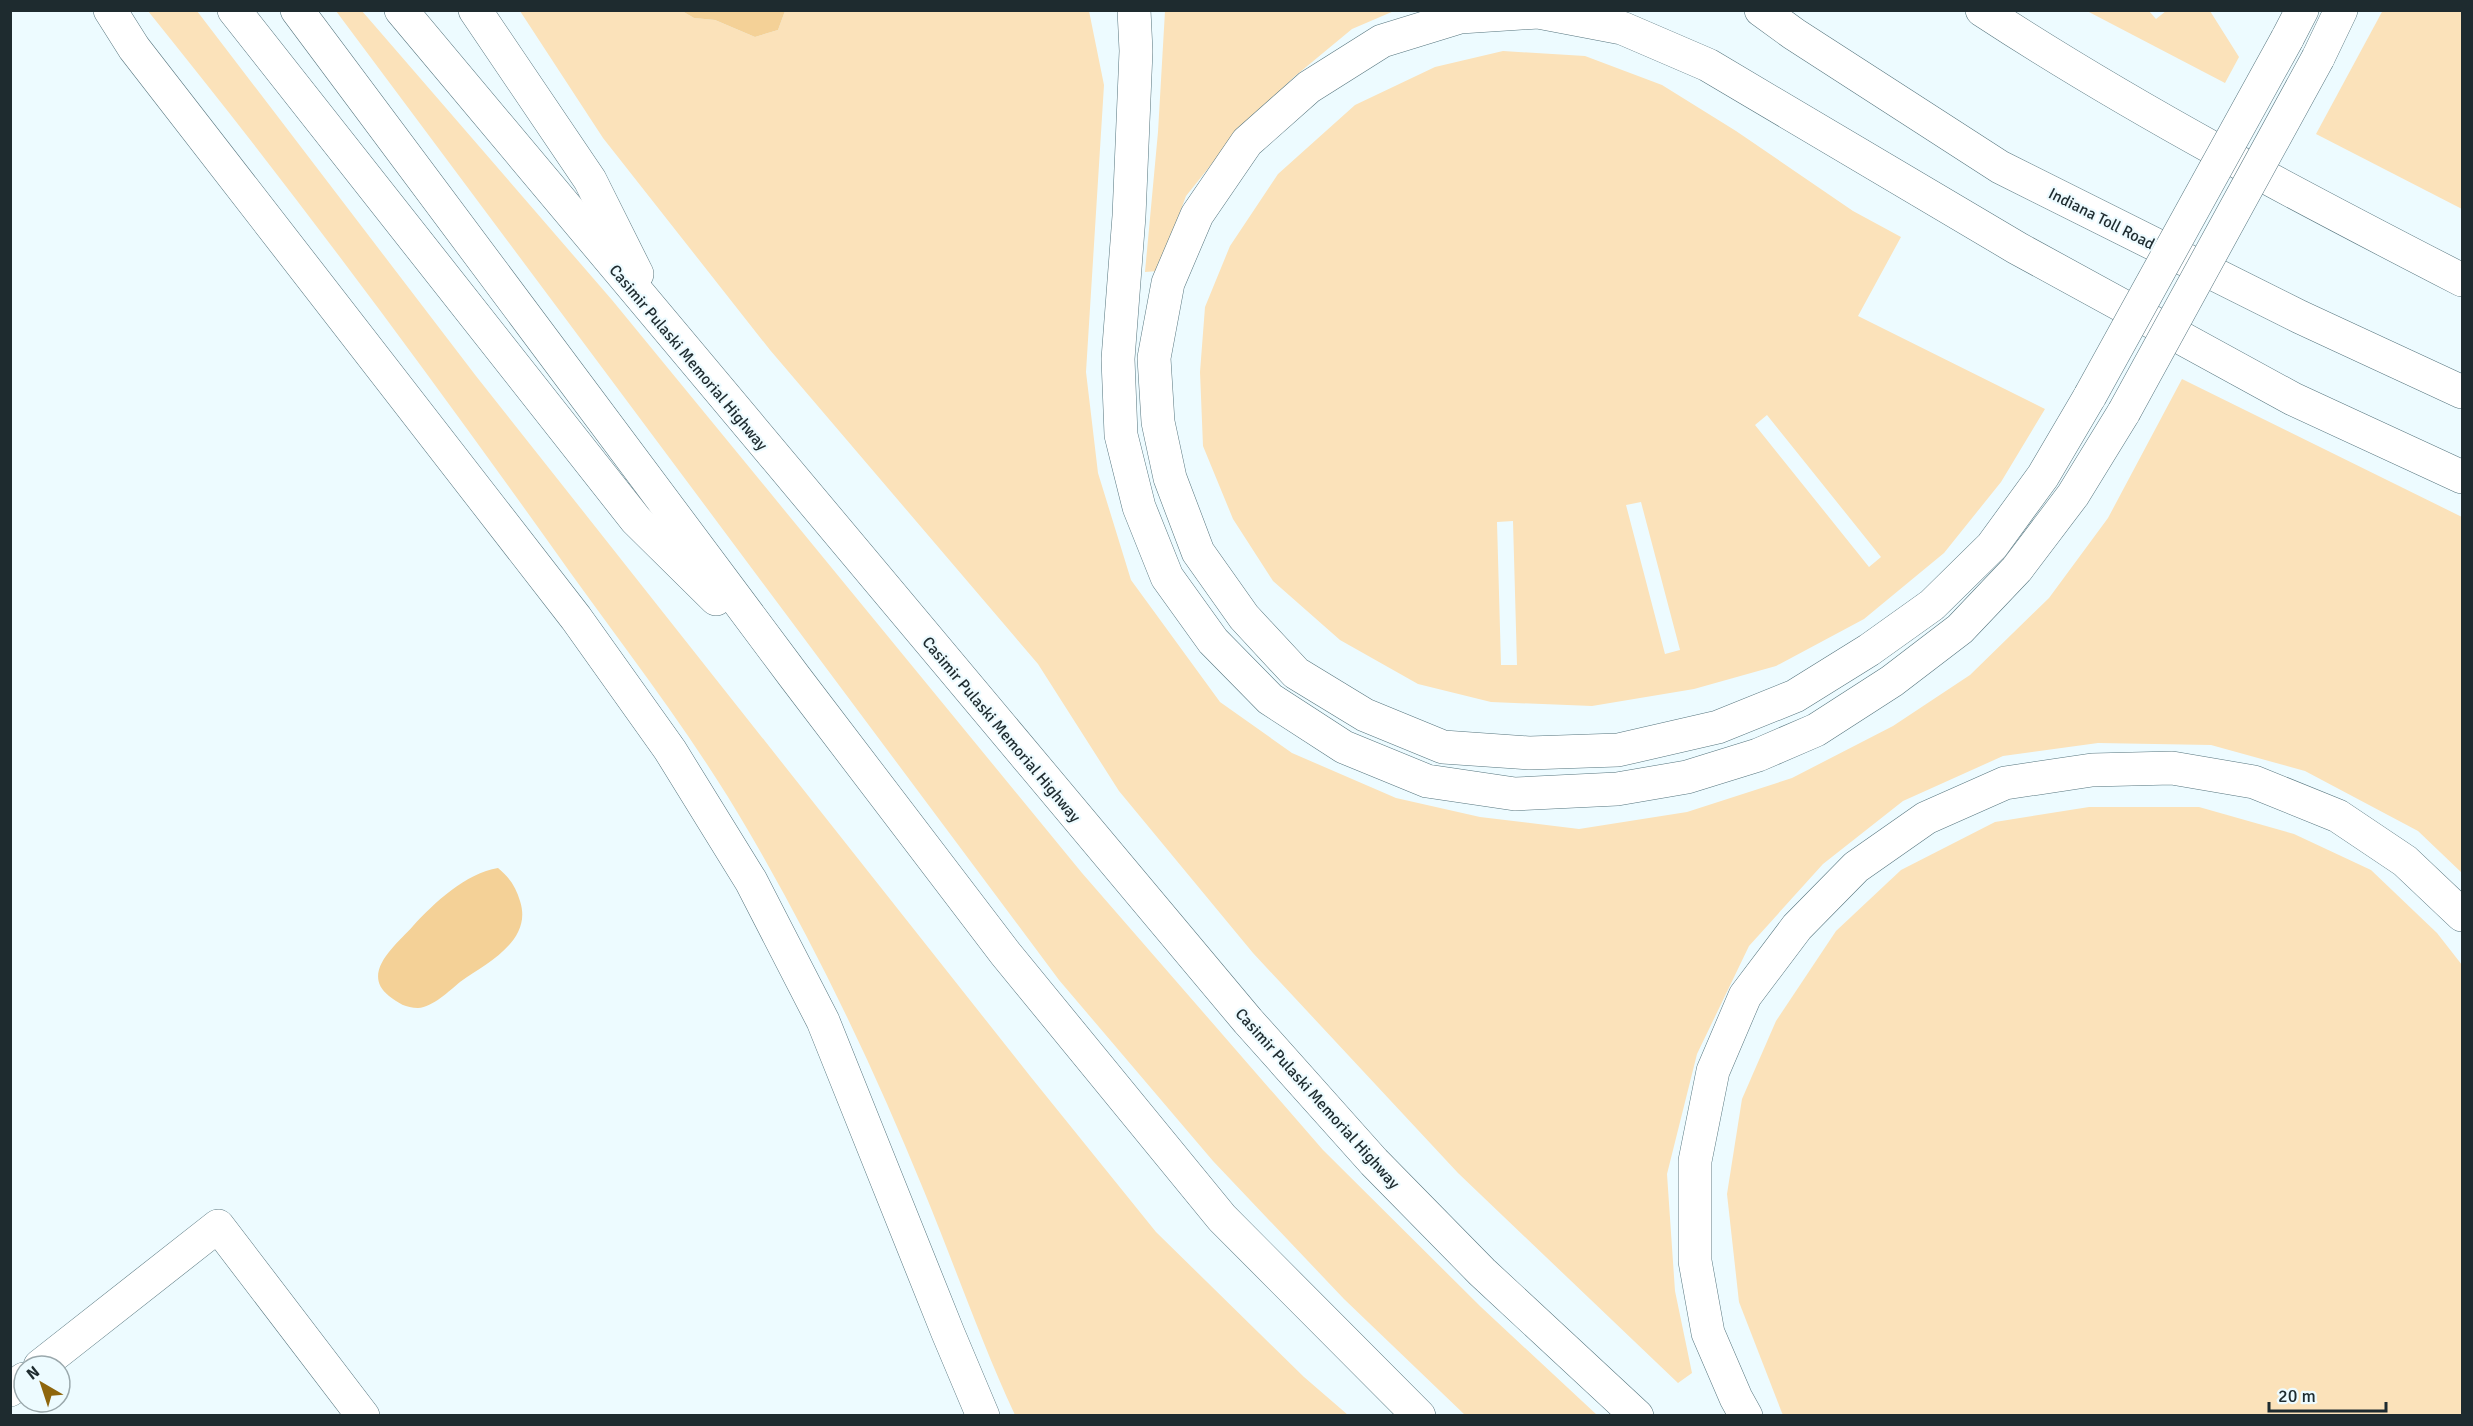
<svg xmlns="http://www.w3.org/2000/svg" width="2473" height="1426" font-family="Signika,sans-serif">
  <rect width="100%" height="100%" fill="#edfbff"/>
  <g fill="#fbe2ba" fill-rule="evenodd">
    <polygon points="2383,10 2462,11 2462,209 2316,134"/>
    <path d="M 148,11 L 197,11 L 476,376 L 1030,1076 L 1156,1232 L 1304,1377 L 1348,1415 L 1015,1415 C 981,1342 955,1266 924,1191 C 874,1068 816,947 749,832 C 690,730 617,639 550,544 C 420,362 288,184 148,11 Z"/>
    <polygon points="336,11 362,11 612,300 1082,873 1323,1150 1481,1307 1597,1415 1465,1415 1344,1299 1213,1161 1059,980"/>
    <polygon points="520,11 682,11 694,18 715,20 755,37 778,30 785,11 1089,11 1104,85 1086,372 1098,473 1131,580 1220,702 1292,753 1396,798 1480,817 1579,829 1687,812 1792,778 1893,726 1970,675 2049,598 2108,518 2182,379 2462,517 2462,873 2418,831 2305,771 2211,745 2098,743 2003,756 1903,801 1823,864 1749,946 1697,1054 1667,1174 1675,1291 1692,1373 1678,1383 1458,1173 1253,953 1119,791 1038,664 770,350 603,138"/>
    <polygon points="1165,11 1394,11 1352,29 1294,77 1230,141 1186,196 1158,271 1145,272 1158,132"/>
    <polygon points="2087,11 2149,11 2156,19 2166,11 2210,11 2239,57 2225,83"/>
    <path d="M 1503,51 L 1585,56 L 1662,85 L 1736,131 L 1853,211 L 1901,237 L 1858,316 L 2045,409 L 2001,482 L 1944,553 L 1864,619 L 1776,666 L 1694,689 L 1592,706 L 1491,702 L 1418,684 L 1340,640 L 1273,581 L 1233,519 L 1203,446 L 1200,372 L 1205,307 L 1230,246 L 1278,174 L 1355,105 L 1435,67 ZM 1767,415 L 1881,557 L 1869,567 L 1755,425 ZM 1641,502 L 1680,650 L 1665,654 L 1626,505 ZM 1513,521 L 1517,665 L 1501,665 L 1497,522 Z"/>
    <polygon points="2089,807 2199,807 2294,834 2371,870 2437,933 2462,965 2462,1415 1784,1416 1782,1413 1739,1302 1727,1194 1742,1099 1776,1021 1836,931 1901,870 1995,822"/>
  </g>
  <g fill="#f4d197">
    <polygon points="682,11 785,11 778,30 755,37 715,20 694,18"/>
    <path d="M 498,868 C 509,877 516,887 520,901 C 533,941 487,963 460,982 C 449,991 433,1007 418,1008 C 406,1008 398,1003 389,996 C 360,973 396,945 413,926 C 434,903 466,873 498,868 Z"/>
  </g>
  <g fill="none" stroke-linecap="round" stroke-linejoin="round">
    <defs>
      <g id="minor">
        <polyline points="40,1366 218,1226 363,1416"/>
        <polyline points="10,1390 24,1379"/>
      </g>
      <g id="highway">
        <polyline points="110,10 134,48 576,618 670,750 751,881 823,1021 948,1333 983,1416"/>
        <polyline points="234,10 636,520 716,599"/>
        <polyline points="297,10 794,676 1005,953 1222,1218 1419,1416"/>
        <polyline points="401,10 1248,1021 1374,1162 1482,1272 1637,1416"/>
        <polyline points="475,10 590,180 637,274"/>
        <polyline points="1134,10 1136,51 1129,216 1118,359 1121,435 1139,507 1167,577 1213,641 1270,699 1344,747 1427,781 1515,794 1617,789 1687,777 1758,755 1816,730 1892,681 1960,629 2017,569 2073,495 2124,412"/>
        <polyline points="1761,10 1794,34 2000,167 2300,317 2462,392"/>
        <path d="M 1982,10 C 2136,111 2299,196 2462,280"/>
        <polyline points="2287,39 2302,10"/>
        <polyline points="2318,58 2341,10"/>
        <polyline points="2090,396 2043,476 1992,546 1932,605 1869,650 1795,696 1718,727 1618,750 1529,753 1443,747 1365,715 1296,673 1244,617 1198,552 1170,478 1158,422 1154,358 1168,283 1197,215 1247,142 1309,87 1382,41 1460,17 1538,12 1622,28 1708,65 2017,248 2293,399 2462,477"/>
        <polyline points="1746,1416 1736,1398 1708,1333 1695,1261 1695,1161 1713,1071 1745,996 1797,927 1856,867 1926,818 2005,783 2092,770 2172,768 2254,782 2338,816 2405,861 2462,915"/>
      </g>
    </defs>
    <use href="#minor" stroke="#56757e" stroke-width="34"/>
    <use href="#highway" stroke="#56757e" stroke-width="34"/>
    <use href="#minor" stroke="#fff" stroke-width="33"/>
    <use href="#highway" stroke="#fff" stroke-width="33"/>
    <defs>
      <g id="highway-bridge">
        <polyline points="2090,396 2287,39"/>
        <polyline points="2124,412 2318,58"/>
      </g>
    </defs>
    <use href="#highway-bridge" stroke="#56757e" stroke-width="34" stroke-linecap="butt"/>
    <use href="#highway-bridge" stroke="#fff" stroke-width="33"/>
  </g>
  <g text-anchor="middle" stroke-width="4.5" stroke-linejoin="round" paint-order="stroke">
    <g font-size="16" fill="#1e2b2f" stroke="#edfbff">
      <text transform="translate(2102 218) rotate(27)" y="6">Indiana Toll Road</text>
      <text transform="translate(689 357) rotate(50)" y="6">Casimir Pulaski Memorial Highway</text>
      <text transform="translate(1002 729) rotate(50)" y="6">Casimir Pulaski Memorial Highway</text>
      <text transform="translate(1318 1098) rotate(48)" y="6">Casimir Pulaski Memorial Highway</text>
    </g>
  </g>
  <rect width="2473" height="1426" fill="none" stroke="#1e2b2f" stroke-width="24"/>
  <g transform="translate(42 1384) rotate(321)"><circle r="28" fill="#edfbff" stroke="#9aa8ac" stroke-width="1.5"/>
  <path d="M0-4.5L10 22L0 15L-10 22Z" fill="#8f660d"/>
  <text y="-9" font-size="16" font-weight="bold" text-anchor="middle" fill="#1e2b2f">N</text>
  </g>
  <path d="M2269 1402v9h117v-9" fill="none" stroke="#1e2b2f" stroke-width="3"/>
  <text x="2278" y="1402" font-size="18" fill="#1e2b2f" stroke="#edfbff" stroke-width="4.5" paint-order="stroke">20 m</text>
</svg>
